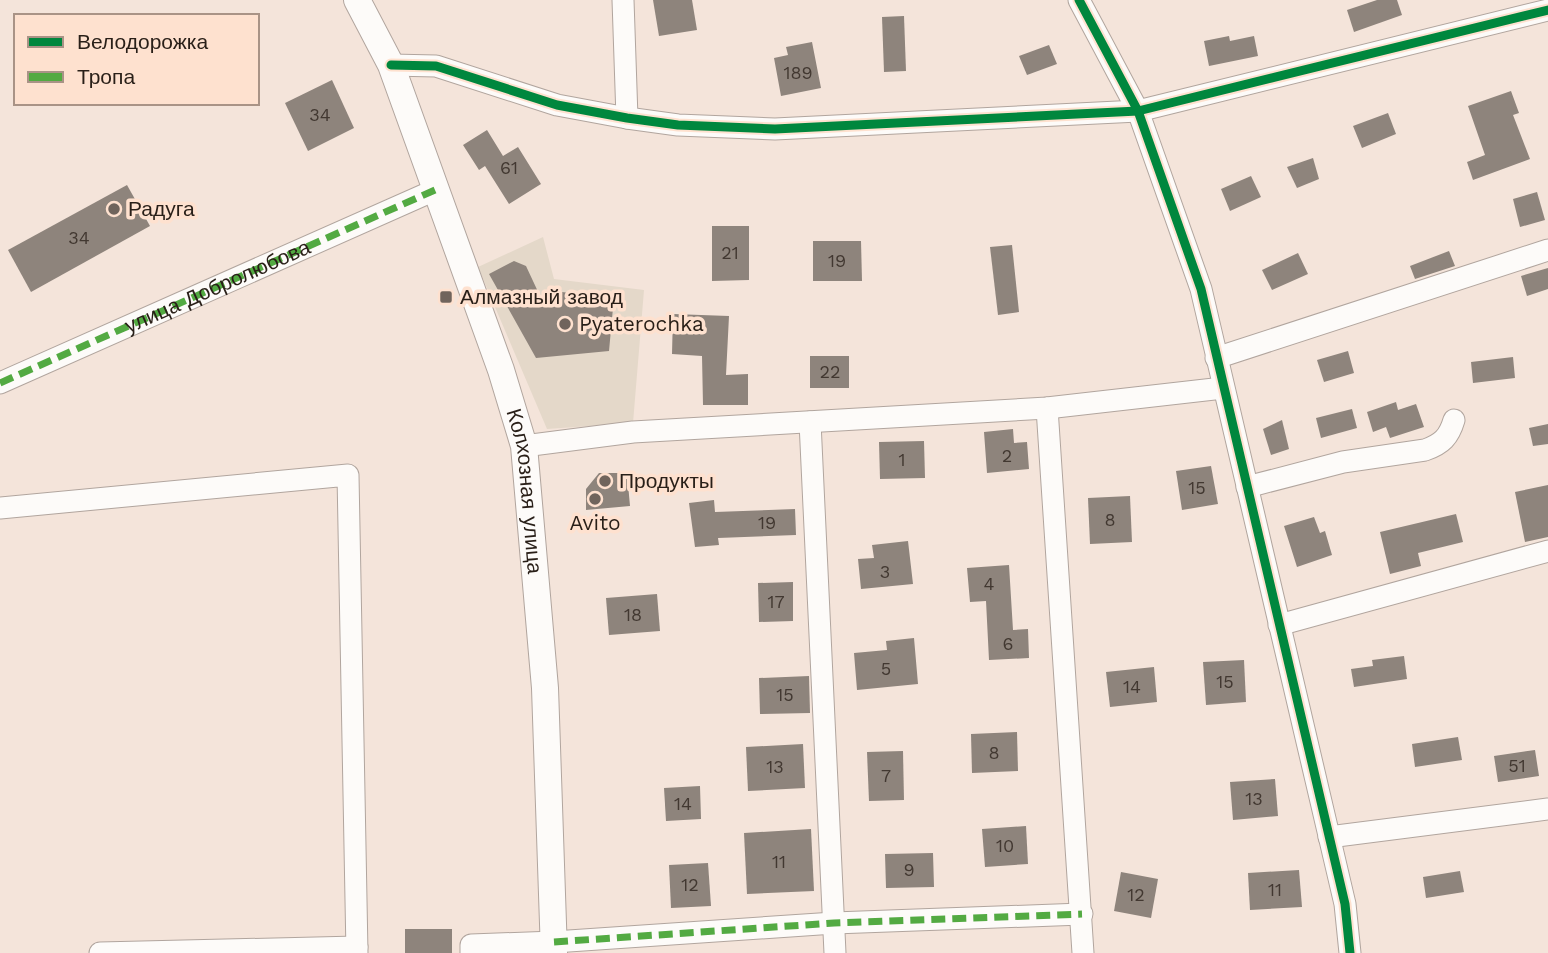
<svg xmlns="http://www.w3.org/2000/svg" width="1548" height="953" font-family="'Work Sans',sans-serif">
  <rect width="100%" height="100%" fill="#f4e4da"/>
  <polygon fill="#e4d8c9" points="543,237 554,279 644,290 633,423 547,429 478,267"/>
  <g fill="#8e847c">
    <polygon points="653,0 692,0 697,30 659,36"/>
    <polygon points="1377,0 1397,0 1402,15 1354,32 1347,10"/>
    <polygon points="904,16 906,71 884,72 882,17"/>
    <polygon points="1229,36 1230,41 1254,36 1258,56 1209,66 1204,41"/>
    <polygon points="812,42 821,88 781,96 774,58 788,55 786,47"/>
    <polygon points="1049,45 1057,64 1027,75 1019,56"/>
    <polygon points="332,80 354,128 308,151 285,103"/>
    <polygon points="1511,91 1519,113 1513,115 1530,159 1473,180 1467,162 1485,155 1468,106"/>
    <polygon points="1388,113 1396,134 1362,148 1353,126"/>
    <polygon points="487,130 503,156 518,147 541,184 509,204 485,166 479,170 463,145"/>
    <polygon points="1313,158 1319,179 1297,188 1287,167"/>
    <polygon points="1251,176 1261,197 1230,211 1221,189"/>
    <polygon points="127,185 150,226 31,292 8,250"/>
    <polygon points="1537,192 1545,220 1520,227 1513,199"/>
    <polygon points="712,226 749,226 749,280 712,281"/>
    <polygon points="813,241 861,241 862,281 813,281"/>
    <polygon points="1012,245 1019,312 998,315 990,247"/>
    <polygon points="1449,251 1455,266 1415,279 1410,266"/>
    <polygon points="1298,253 1308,274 1272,290 1262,270"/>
    <polygon points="514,261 526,266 540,296 551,291 614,297 609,351 536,358 489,274"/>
    <polygon points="1548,268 1548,289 1527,296 1521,276"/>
    <polygon points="673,314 729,316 726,375 748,374 748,405 703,405 702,356 672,354"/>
    <polygon points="1348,351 1354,373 1324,382 1317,360"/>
    <rect x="810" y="356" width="39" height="32"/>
    <polygon points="1513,357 1515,378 1473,383 1471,362"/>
    <polygon points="1396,402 1398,410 1416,404 1424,427 1390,438 1386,427 1373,432 1367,412"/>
    <polygon points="1352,409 1357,428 1321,438 1316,418"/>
    <polygon points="1282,420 1289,449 1271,455 1263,429"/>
    <polygon points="1548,424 1548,444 1533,446 1529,428"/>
    <polygon points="1013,429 1014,443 1027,442 1029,469 987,473 984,432"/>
    <polygon points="924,441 925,478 880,479 879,442"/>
    <polygon points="1211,466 1218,504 1182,510 1176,471"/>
    <polygon points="599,473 627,473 630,506 586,510 586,489"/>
    <polygon points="1548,485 1548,537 1525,542 1515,492"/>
    <polygon points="1130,496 1132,542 1090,544 1088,498"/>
    <polygon points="714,500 715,512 795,509 796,535 718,538 719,545 695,547 689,503"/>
    <polygon points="1456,514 1463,542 1418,553 1421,566 1390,574 1380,532"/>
    <polygon points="1314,517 1320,533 1325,531 1332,555 1297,567 1284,526"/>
    <polygon points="908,541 913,584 861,589 858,559 874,558 872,545"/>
    <polygon points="1009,565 1013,630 1028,629 1029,658 989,660 986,601 970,602 967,568"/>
    <polygon points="793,582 793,621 759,622 758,583"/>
    <polygon points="657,594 660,631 609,635 606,598"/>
    <polygon points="914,638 918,684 857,690 854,653 887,650 886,641"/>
    <polygon points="1404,656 1407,679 1354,687 1351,669 1373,666 1372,660"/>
    <polygon points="1244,660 1246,702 1206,705 1203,662"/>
    <polygon points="1154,667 1157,702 1110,707 1106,672"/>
    <polygon points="809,676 810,713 760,714 759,678"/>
    <polygon points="1017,732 1018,771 972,773 971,734"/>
    <polygon points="1458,737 1462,760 1415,767 1412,744"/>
    <polygon points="803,744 805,788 748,791 746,747"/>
    <polygon points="1535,750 1539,776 1498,782 1494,756"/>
    <polygon points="903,751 904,800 869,801 867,752"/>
    <polygon points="1275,779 1278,816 1233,820 1230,782"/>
    <polygon points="700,786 701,819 666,821 664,788"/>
    <polygon points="1026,826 1028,864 985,867 982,829"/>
    <polygon points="811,829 814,891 747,894 744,833"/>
    <polygon points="933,853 934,887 886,888 885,854"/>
    <polygon points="708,863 711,906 671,908 669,865"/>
    <polygon points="1299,870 1302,907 1250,910 1248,873"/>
    <polygon points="1460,871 1464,892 1426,898 1423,877"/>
    <polygon points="1121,872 1158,879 1151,918 1114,911"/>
    <rect x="405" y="929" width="47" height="24"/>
  </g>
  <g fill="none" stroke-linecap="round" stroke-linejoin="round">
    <defs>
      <g id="minor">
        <polyline points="623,0 627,118"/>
        <polyline points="1079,0 1138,111 1201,289 1345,904 1350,953"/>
        <polyline points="391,65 436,66 557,105 627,118 678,125 775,129 1138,111 1548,10"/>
        <polyline points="1216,358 1548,250"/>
        <polyline points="0,383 435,190"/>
        <polyline points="1047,408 1083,953"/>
        <polyline points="810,422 835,953"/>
        <polyline points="524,446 633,432 1047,408 1223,388"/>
        <path d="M 1247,487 L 1343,462 L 1425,450 C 1442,444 1449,437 1454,420"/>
        <polyline points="0,508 348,475 357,953"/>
        <polyline points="1279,625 1548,551"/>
        <polyline points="1329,837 1548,809"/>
        <polyline points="100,953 357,947"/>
        <polyline points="471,953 471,945 554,942 834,923 1082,914"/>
      </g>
      <g id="major">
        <path id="s1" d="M 357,0 L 391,65 L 501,370 L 524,446 L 545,688 L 554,953"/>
      </g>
    </defs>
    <use href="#minor" stroke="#b1a59e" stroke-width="23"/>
    <use href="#major" stroke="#b1a59e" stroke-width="28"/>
    <use href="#minor" stroke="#fdfbf9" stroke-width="21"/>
    <use href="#major" stroke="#fdfbf9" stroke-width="26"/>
    <g stroke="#53aa42" stroke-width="7" stroke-dasharray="14 7" stroke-linecap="butt">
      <path id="s2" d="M 0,383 L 435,190"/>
      <polyline points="554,942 834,923 1082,914"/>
    </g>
    <defs>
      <g id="cycleway">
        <polyline points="1079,0 1138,111 1201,289 1345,904 1350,953"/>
        <polyline points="391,65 436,66 557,105 627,118 678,125 775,129 1138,111 1548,10"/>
      </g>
    </defs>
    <use href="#cycleway" stroke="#fee1cf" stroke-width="13"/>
    <use href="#cycleway" stroke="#00873e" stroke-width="9"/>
  </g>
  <g fill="#70645c" stroke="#fee1cf" stroke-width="2.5">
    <circle cx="114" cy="209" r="7"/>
    <rect x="439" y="290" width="14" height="14" rx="3.5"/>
    <circle cx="565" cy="324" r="7"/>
    <circle cx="605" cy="481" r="7"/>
    <circle cx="595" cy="499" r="7"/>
  </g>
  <g text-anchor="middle" stroke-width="7" stroke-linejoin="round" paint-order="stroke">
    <g font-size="18" fill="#423831">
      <text x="798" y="79">189</text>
      <text x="320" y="121">34</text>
      <text x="509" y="174">61</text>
      <text x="79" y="244">34</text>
      <text x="730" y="259">21</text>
      <text x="837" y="267">19</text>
      <text x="830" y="378">22</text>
      <text x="1007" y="462">2</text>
      <text x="902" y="466">1</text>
      <text x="1197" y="494">15</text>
      <text x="1110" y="526">8</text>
      <text x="767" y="529">19</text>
      <text x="885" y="578">3</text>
      <text x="989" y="590">4</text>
      <text x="776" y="608">17</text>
      <text x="633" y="621">18</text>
      <text x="1008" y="650">6</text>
      <text x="886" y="675">5</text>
      <text x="1225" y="688">15</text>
      <text x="1132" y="693">14</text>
      <text x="785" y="701">15</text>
      <text x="994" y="759">8</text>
      <text x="1517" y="772">51</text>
      <text x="775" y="773">13</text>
      <text x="886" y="782">7</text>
      <text x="1254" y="805">13</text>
      <text x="683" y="810">14</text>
      <text x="1005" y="852">10</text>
      <text x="779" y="868">11</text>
      <text x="909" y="876">9</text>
      <text x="690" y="891">12</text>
      <text x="1275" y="896">11</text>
      <text x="1136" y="901">12</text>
    </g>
    <g font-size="21" fill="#291f18" stroke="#fee1cf" text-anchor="start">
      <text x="128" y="216">Радуга</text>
      <text x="460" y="304">Алмазный завод</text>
      <text x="579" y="331">Pyaterochka</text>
      <text x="619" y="488">Продукты</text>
      <text x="595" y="530" text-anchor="middle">Avito</text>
    </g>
    <g font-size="21" fill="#291f18" stroke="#fee1cf">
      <text dy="7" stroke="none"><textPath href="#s2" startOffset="238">улица Добролюбова</textPath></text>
      <text dy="7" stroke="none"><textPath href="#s1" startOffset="522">Колхозная улица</textPath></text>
    </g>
  </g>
  <rect x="14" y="14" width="245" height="91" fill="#fee1cf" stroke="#a99386" stroke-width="2"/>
  <rect x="28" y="37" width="35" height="10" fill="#00873e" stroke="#a99386" stroke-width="2"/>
  <text x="77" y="49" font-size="21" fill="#291f18">Велодорожка</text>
  <rect x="28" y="72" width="35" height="10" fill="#53aa42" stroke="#a99386" stroke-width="2"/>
  <text x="77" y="84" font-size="21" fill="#291f18">Тропа</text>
</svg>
